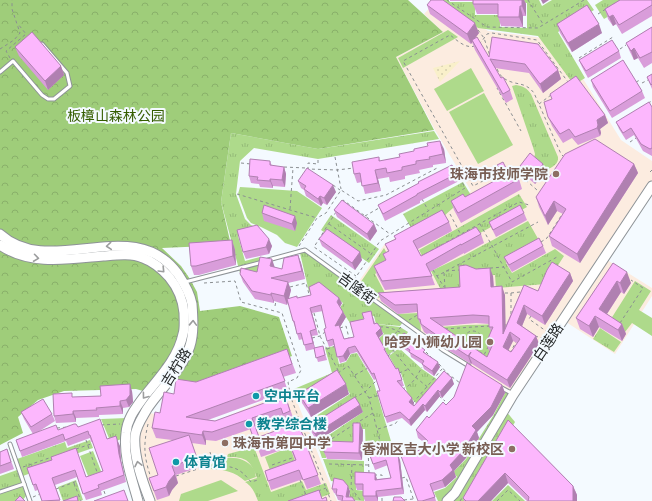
<svg xmlns="http://www.w3.org/2000/svg" width="652" height="501" font-family="'Sofia Sans Condensed','Noto Sans SC',sans-serif">
  <defs>
    <pattern id="grass-tufts" width="24" height="20" patternUnits="userSpaceOnUse"><rect width="24" height="20" fill="#aeda8b"/><path d="M3 7l-1-3M5 7V3M7 7l1-3M15 17l-1-3M17 17v-4M19 17l1-3" fill="none" stroke="#95bb78"/></pattern>
    <pattern id="forest-crowns" width="20" height="18" patternUnits="userSpaceOnUse"><rect width="20" height="18" fill="#9fcd7a"/><path d="M2 6a3 3 0 1 1 6 0M12 15a3 3 0 1 1 6 0" fill="none" stroke="#89b06a"/></pattern>
    <pattern id="sand-dots" width="8" height="8" patternUnits="userSpaceOnUse"><rect width="8" height="8" fill="#f9f0ca"/><path d="M2 2h.1M6 6h.1" fill="none" stroke="#d5ceae" stroke-width="1.8" stroke-linecap="round"/></pattern>
  </defs>
  <rect width="100%" height="100%" fill="#f4faff"/>
  <g fill="#fcece0">
    <polygon points="437,0 443,0 488,31 559,40 621,140 652,161 652,185 604,258 652,288 652,296 615,354 563,320 513,395 443,350 355,287 384,245 471,191 435,130 396,57 443,32 424,14"/>
    <polygon points="292,389 337,501 150,501 135,436 148,409 150,413 209,424"/>
  </g>
  <g fill="url(#grass-tufts)">
    <polygon points="442,0 449,0 449,2 475,2 475,15 500,15 500,27 527,28 527,3 506,3 506,0 539,0 542,6 552,0 587,0 594,10 558,32 585,78 574,85 538,36 478,28"/>
    <polygon points="603,0 636,0 604,19 595,5"/>
    <path d="M 516,85 C 523,86 527,88 531,94 L 558,157 C 559,164 552,167 547,170 L 534,158 L 535,154 L 533,147 L 512,86 Z"/>
    <polygon points="434,131 439,139 318,159 254,148 240,161 236,194 245,219 251,225 262,230 238,236 245,261 260,257 259,278 240,273 221,202 231,133 318,149"/>
    <polygon points="463,182 472,197 453,208 444,216 414,233 403,214"/>
    <polygon points="519,194 527,207 426,263 419,250"/>
    <polygon points="331,215 379,249 369,263 321,230"/>
    <polygon points="528,221 541,244 506,263 512,273 555,249 564,256 546,284 496,288 495,275 479,276 462,291 442,292 431,271 465,255"/>
    <polygon points="384,248 390,259 387,267 375,274 387,297 373,298 358,286"/>
    <polygon points="305,252 403,322 400,326 376,324 374,316 363,318 364,323 352,326 340,308 343,303 321,286 309,292 300,253"/>
    <polygon points="600,328 621,342 614,352 593,339"/>
    <polygon points="335,346 339,364 346,362 351,354 357,353 373,380 393,448 366,457 365,429 355,429 354,448 326,448 326,458 322,458 317,443 363,412 357,403 311,432 307,422 350,394 341,378 300,403 294,389 332,373 325,348"/>
    <polygon points="399,348 422,369 438,380 418,405 408,395 401,373 398,372 389,356"/>
    <polygon points="506,391 512,395 446,501 438,501 434,492 445,488 457,477 453,472 466,459 493,416"/>
    <polygon points="506,411 515,422 469,501 450,501"/>
    <polygon points="127,418 124,438 111,443 101,419"/>
    <polygon points="90,440 93,448 52,462 52,465 23,476 17,459 65,442 67,448"/>
    <path d="M 254,447 L 271,492 L 302,481 L 306,490 L 326,483 L 330,494 L 310,501 L 258,501 C 255,493 252,486 245,482 L 257,478 C 250,460 247,457 227,457 L 228,454 Z"/>
    <polygon points="323,459 364,461 364,477 357,477 356,490 365,491 364,501 349,500 350,490 345,483 331,481"/>
    <polygon points="17,470 26,496 22,501 0,501 0,476"/>
    <polygon points="76,480 83,500 79,501 63,501 58,487"/>
  </g>
  <polygon fill="url(#forest-crowns)" points="0,0 408,0 443,32 396,57 434,130 318,149 231,133 221,202 231,245 162,248 181,266 190,279 197,292 200,311 240,306 279,317 292,356 208,387 169,380 157,395 136,389 64,391 38,400 18,417 23,433 0,445"/>
  <polygon fill="url(#sand-dots)" points="460,61 440,82 433,68"/>
  <g fill="#aeda8b">
    <polygon points="448,30 458,37 403,68 398,58"/>
    <polygon points="471,68 484,91 447,111 434,89"/>
    <polygon points="484,93 513,145 478,164 449,112"/>
    <polygon points="240,187 297,191 322,208 297,247 285,243 277,235 261,227 251,223 247,218 238,194"/>
    <polygon points="635,281 651,291 639,310 652,318 652,336 632,323 625,332 609,322"/>
    <polygon points="420,313 421,333 395,314"/>
    <polygon points="376,324 400,327 408,332 398,348 388,355 381,343 370,346 384,334"/>
    <polygon points="508,324 490,364 440,327 467,325"/>
    <polygon points="290,447 298,469 273,478 265,457"/>
    <polygon points="93,451 103,476 90,481 80,456"/>
    <path d="M 227,458 C 236,457 248,460 253,468 C 255,470 255,474 256,477 L 245,481 C 235,472 224,469 210,469 L 209,465 Z"/>
    <polygon points="221,480 238,491 208,501 179,501 181,494"/>
    <polygon points="508,485 525,501 492,501"/>
  </g>
  <g fill="none" stroke-linecap="round" stroke-linejoin="round">
    <defs>
      <g id="lane">
        <polyline points="0,72 13,61 42,95 48,99 54,99 70,86 67,73 42,44"/>
        <polyline points="268,260 305,250 443,350 469,366"/>
        <polyline points="185,282 263,262"/>
        <polyline points="500,387 513,394"/>
        <polyline points="10,444 30,501"/>
        <polyline points="0,492 24,484"/>
      </g>
      <g id="secondary">
        <path d="M 0,234 C 51,280 133,212 178,274 C 184,283 190,293 192,304 C 193,318 194,333 190,346 C 182,370 161,388 147,409 C 142,418 136,426 135,436 C 133,456 143,483 150,501"/>
        <path d="M 0,245 C 30,266 69,259 103,256 C 116,255 131,253 143,258 C 154,262 161,268 169,277 C 178,288 183,300 184,313 C 184,320 185,328 183,334 C 178,359 158,379 143,398 C 135,409 127,419 126,433 C 123,456 132,479 138,501"/>
        <polyline points="447,501 455,493 513,395 652,186"/>
      </g>
    </defs>
    <use href="#lane" stroke="#8e9397" stroke-width="5"/>
    <use href="#secondary" stroke="#8e9397" stroke-width="11"/>
    <g stroke="#8a8e91" stroke-width="1" stroke-dasharray="3 3" stroke-linecap="butt">
      <polyline points="447,0 487,27 538,28 584,0"/>
      <polyline points="528,0 543,24"/>
      <polyline points="598,14 620,0"/>
      <polyline points="478,30 484,38 490,56"/>
      <polyline points="479,44 482,41 487,34 492,33 537,40 568,82"/>
      <path d="M 475,46 C 465,49 457,40 450,35 L 403,61 L 473,186 L 493,176"/>
      <polyline points="0,49 14,40 20,33 12,9 12,0"/>
      <polyline points="620,49 626,45"/>
      <polyline points="10,58 6,51 26,34 18,24"/>
      <polyline points="579,58 613,37"/>
      <path d="M 497,69 C 499,73 501,77 505,79 C 516,86 525,81 534,93 L 561,154 L 564,157"/>
      <polyline points="636,82 640,80"/>
      <polyline points="642,83 648,80"/>
      <polyline points="498,88 497,88 521,131"/>
      <polyline points="648,103 652,101"/>
      <polyline points="539,104 551,95"/>
      <polyline points="630,142 636,138"/>
      <polyline points="335,157 341,189"/>
      <polyline points="318,160 318,164 308,163 308,169 337,170 354,168"/>
      <polyline points="241,163 251,164"/>
      <polyline points="284,167 306,168"/>
      <polyline points="507,169 511,167 537,190"/>
      <polyline points="650,172 652,170"/>
      <polyline points="333,185 340,190"/>
      <polyline points="237,194 317,218"/>
      <polyline points="422,199 428,210"/>
      <polyline points="343,201 343,200 390,234"/>
      <polyline points="290,209 293,168"/>
      <polyline points="336,212 314,247 356,276"/>
      <polyline points="450,214 460,233"/>
      <polyline points="365,216 379,208"/>
      <polyline points="329,224 370,253"/>
      <polyline points="480,224 512,282 557,257"/>
      <polyline points="541,242 547,238 561,216"/>
      <polyline points="299,246 317,218 326,213 341,190 358,201 386,195 439,167"/>
      <polyline points="425,254 519,202 529,205"/>
      <polyline points="478,269 504,267"/>
      <polyline points="433,270 437,276 538,222"/>
      <polyline points="446,271 459,270"/>
      <polyline points="444,273 445,288"/>
      <polyline points="437,276 444,287"/>
      <polyline points="354,280 380,241 465,188 455,168 452,169"/>
      <polyline points="204,283 235,281 241,302 282,313 301,370 297,378 288,382 291,398"/>
      <polyline points="290,287 306,283 309,294"/>
      <polyline points="505,293 511,293 511,316"/>
      <polyline points="511,293 520,292"/>
      <polyline points="275,306 276,301"/>
      <polyline points="314,313 320,336 339,372"/>
      <polyline points="531,316 529,319 546,331"/>
      <polyline points="409,320 419,314"/>
      <polyline points="620,323 643,288 631,280"/>
      <path d="M 380,327 C 387,326 397,330 403,334"/>
      <polyline points="401,327 387,343 414,376 430,389"/>
      <polyline points="340,328 346,326 349,338"/>
      <polyline points="445,329 473,327 490,326"/>
      <circle cx="473" cy="340" r="9"/>
      <polyline points="535,336 542,338"/>
      <polyline points="312,338 320,336 325,332"/>
      <polyline points="414,341 422,348"/>
      <polyline points="475,348 484,355 488,347"/>
      <polyline points="327,349 336,346"/>
      <polyline points="426,352 435,361"/>
      <polyline points="510,353 516,342"/>
      <polyline points="388,356 393,352"/>
      <polyline points="439,364 447,373 460,383"/>
      <polyline points="338,373 348,366 369,398 382,449"/>
      <polyline points="399,373 409,369"/>
      <polyline points="355,375 368,368"/>
      <path d="M 402,389 C 412,386 417,376 422,367"/>
      <polyline points="439,396 445,401"/>
      <polyline points="354,398 365,392 377,380"/>
      <polyline points="369,398 380,395"/>
      <polyline points="287,400 291,398 331,501"/>
      <polyline points="413,403 442,369"/>
      <path d="M 148,424 C 143,446 144,457 151,478"/>
      <polyline points="355,424 373,413"/>
      <polyline points="101,425 120,424"/>
      <polyline points="57,428 68,427"/>
      <polyline points="378,429 395,424 399,419"/>
      <polyline points="86,440 97,472"/>
      <polyline points="327,442 353,425"/>
      <polyline points="395,444 400,443"/>
      <polyline points="76,449 94,443"/>
      <path d="M 210,452 L 214,466 C 233,466 239,467 251,482 L 258,480"/>
      <polyline points="329,464 368,465"/>
      <polyline points="352,464 351,488 361,501"/>
      <polyline points="272,465 292,458 293,462"/>
      <polyline points="23,467 52,457"/>
      <polyline points="369,473 368,449 381,446 391,444"/>
      <polyline points="374,475 382,475 382,480"/>
      <polyline points="176,476 204,467 214,466"/>
      <polyline points="402,478 406,477 414,501"/>
      <polyline points="300,480 306,495"/>
      <polyline points="74,483 81,501"/>
      <polyline points="56,489 80,480"/>
      <polyline points="104,491 106,497"/>
      <polyline points="318,491 326,488"/>
      <polyline points="33,497 40,494"/>
      <polyline points="404,500 413,499"/>
      <polyline points="382,501 382,497"/>
      <polyline points="460,501 462,498"/>
      <polyline points="497,501 508,490 520,501"/>
    </g>
    <use href="#lane" stroke="#fff" stroke-width="3"/>
    <use href="#secondary" stroke="#fff" stroke-width="9"/>
  </g>
  <g fill="#d99dda" fill-rule="evenodd">
    <polygon points="450,0 524,0 526,4 526,16 523,16 523,27 501,26 498,17 498,14 477,14 473,4 473,1 450,1"/>
    <polygon points="652,0 652,16 622,34 616,24 613,26 608,19 605,9"/>
    <polygon points="427,5 479,33 474,39 489,57 558,70 561,79 543,93 529,73 495,68 501,78 510,90 513,99 506,103 475,50 472,42 471,44 430,14"/>
    <polygon points="557,24 602,33 572,52 560,33"/>
    <polygon points="652,27 652,63 644,68 638,58 634,60 630,52 626,43"/>
    <polygon points="15,47 61,66 64,75 48,90 19,56"/>
    <polygon points="619,51 621,58 588,78 582,67 579,60"/>
    <polygon points="652,74 652,89 647,77"/>
    <polygon points="591,80 642,91 645,98 612,118 593,87"/>
    <polygon points="652,107 652,156 643,151 634,135 626,140 619,129 616,122"/>
    <polygon points="605,115 608,123 600,129 601,133 600,136 578,145 572,138 563,143 552,126 548,117"/>
    <polygon points="444,149 446,163 433,165 433,167 419,170 420,173 405,176 405,179 390,182 389,177 378,179 381,191 365,194 362,182 357,183 354,174 379,157 380,161"/>
    <polygon points="270,161 272,166 284,167 286,174 285,187 273,186 273,188 260,187 259,184 251,183 249,176"/>
    <polygon points="634,164 638,173 580,263 552,246 549,236 563,214 557,211 548,225 539,207 536,197"/>
    <polygon points="497,165 509,174 519,179 522,189 461,223 454,210 451,201 465,197 495,181 492,173 499,169"/>
    <polygon points="520,166 546,171 535,184 522,173"/>
    <polygon points="456,174 459,181 420,201 420,203 385,221 381,212 378,205"/>
    <polygon points="298,181 336,192 327,205 323,203 321,206 306,196 304,190 301,188"/>
    <polygon points="334,210 374,224 377,231 370,241 337,217"/>
    <polygon points="262,213 297,223 295,231 264,221"/>
    <polygon points="524,213 527,220 496,237 492,229 489,222"/>
    <polygon points="449,222 452,231 418,249 421,256 481,234 484,243 464,254 464,253 430,272 435,285 385,290 377,275 374,266 386,260 383,254 388,251 385,244 396,239 394,236"/>
    <polygon points="257,225 272,246 269,254 246,259 243,252"/>
    <polygon points="319,239 362,260 355,270 322,246"/>
    <polygon points="232,240 235,250 236,265 199,275 194,275 191,266"/>
    <polygon points="543,246 546,253 512,272 507,264 504,257"/>
    <polygon points="298,255 301,263 305,279 288,283 291,290 289,298 297,298 342,303 340,307 346,317 340,327 344,339 354,337 373,317 375,323 381,328 383,334 379,338 385,349 387,355 396,369 398,368 404,386 401,386 414,404 413,405 414,406 444,371 454,384 442,398 440,396 427,412 425,410 411,426 402,418 387,423 385,417 380,391 376,379 374,380 357,352 350,354 346,361 340,363 334,345 329,347 327,341 326,328 323,311 312,313 318,335 312,336 315,348 323,346 327,360 318,362 314,349 306,351 303,339 299,340 295,327 293,321 288,302 287,305 274,301 274,303 255,299 243,282 240,274 257,272 275,268 282,269"/>
    <polygon points="613,263 631,283 624,294 621,292 607,314 622,324 626,334 622,341 599,327 593,337 580,329 576,318"/>
    <path d="M 570,273 L 573,281 L 545,325 L 527,314 L 522,326 L 536,336 L 539,344 L 510,388 L 472,364 L 472,363 L 471,364 L 445,348 L 424,332 L 418,319 L 418,312 L 398,314 L 381,301 L 378,293 L 460,287 L 493,276 L 494,287 L 505,295 L 505,327 L 524,285 L 538,291 ZM 476,323 L 489,324 L 489,327 L 491,331 L 486,343 L 489,351 L 490,352 L 487,357 L 441,326 ZM 513,341 L 517,343 L 511,352 L 508,351 Z"/>
    <polygon points="398,342 415,343 440,367 434,376 424,369 422,364 411,357 410,353 400,346"/>
    <polygon points="287,349 296,373 283,377 288,391 208,420 215,421 286,398 294,420 287,423 284,417 256,427 259,437 299,426 321,484 307,489 303,479 271,490 265,471 295,460 290,447 261,457 251,429 216,441 206,440 206,445 192,443 200,467 176,475 178,483 172,490 169,496 157,500 149,478 158,475 172,440 156,438 152,428 160,413 196,382"/>
    <polygon points="502,385 505,393 493,415 477,432 479,438 466,458 454,471 456,477 445,487 433,491 436,501 418,501 419,450 418,447 425,443 418,438 416,430 429,418 446,405"/>
    <polygon points="132,391 133,402 129,407 123,408 123,414 99,415 99,417 76,418 76,422 56,423 54,416 73,397 101,396"/>
    <polygon points="299,394 349,394 311,417 302,403"/>
    <polygon points="21,412 52,414 55,421 38,432 58,430 78,427 107,439 120,446 121,461 126,482 101,491 102,495 86,500 77,477 55,485 60,501 42,501 38,490 35,491 27,468 52,460 51,457 86,477 103,471 93,441 91,442 90,438 68,446 66,441 22,457 16,440 33,434 24,419"/>
    <polygon points="363,412 317,441 312,433 309,426"/>
    <polygon points="508,420 573,486 577,495 577,501 527,501 508,483 491,501 464,501 463,498"/>
    <polygon points="363,430 362,460 327,459 324,452 353,442"/>
    <polygon points="7,449 14,469 0,474 0,452"/>
    <polygon points="369,453 400,460 404,494 378,497 378,501 365,501 363,496 363,490 357,490 355,484 377,479 391,478 388,465 375,470"/>
    <polygon points="332,489 350,491 349,497 342,501 338,500 336,495 336,494 334,493"/>
  </g>
  <g fill="#b080b1">
    <polygon points="522,0 524,0 526,4 526,16 522,6"/>
    <polygon points="541,0 549,0 543,4"/>
    <polygon points="520,6 523,16 523,27 519,17"/>
    <polygon points="613,15 616,24 613,26 609,17"/>
    <polygon points="475,23 479,33 471,44 467,34"/>
    <polygon points="599,24 602,33 572,52 568,43"/>
    <polygon points="634,48 638,58 634,60 631,51"/>
    <polygon points="61,66 64,75 48,90 45,81"/>
    <polygon points="558,70 561,79 543,93 540,84"/>
    <polygon points="605,115 608,123 600,129 601,133 600,136 597,128 597,120"/>
    <polygon points="440,141 444,149 446,163 443,154"/>
    <polygon points="543,164 546,171 535,184 533,177"/>
    <polygon points="634,164 638,173 580,263 577,254"/>
    <polygon points="284,167 286,174 285,187 282,180"/>
    <polygon points="375,170 378,179 381,191 378,183"/>
    <polygon points="270,179 273,186 273,188 270,181"/>
    <polygon points="333,185 336,192 327,205 324,198"/>
    <polygon points="320,196 323,203 321,206 318,199"/>
    <polygon points="554,201 557,211 548,225 545,216"/>
    <polygon points="295,216 297,223 295,231 292,224"/>
    <polygon points="374,224 377,231 370,241 367,234"/>
    <polygon points="269,239 272,246 269,254 266,247"/>
    <polygon points="232,240 235,250 236,265 233,256"/>
    <polygon points="360,252 362,260 355,270 352,263"/>
    <polygon points="298,255 301,263 305,279 302,271"/>
    <polygon points="272,259 275,268 270,266"/>
    <polygon points="490,268 493,276 494,295 491,287"/>
    <polygon points="627,272 631,283 624,294 620,283"/>
    <polygon points="570,273 573,281 545,325 542,316"/>
    <polygon points="617,281 621,292 603,320 599,309"/>
    <polygon points="288,282 291,290 287,305 284,296"/>
    <polygon points="502,286 505,295 506,342 510,332 513,341 506,355 503,347"/>
    <polygon points="271,293 274,301 274,303 271,295"/>
    <polygon points="339,298 342,303 339,308 337,302"/>
    <polygon points="524,305 527,314 520,331 517,323"/>
    <polygon points="310,308 312,313 318,335 316,329"/>
    <polygon points="343,312 346,317 340,327 335,326"/>
    <polygon points="595,316 599,327 593,337 589,326"/>
    <polygon points="622,324 626,334 622,341 618,330"/>
    <polygon points="381,328 383,334 378,338 376,333"/>
    <polygon points="310,331 312,336 315,349 313,343"/>
    <polygon points="536,336 539,344 510,388 507,380"/>
    <polygon points="348,348 350,354 346,361 343,356"/>
    <polygon points="471,352 469,356 472,363 471,364 468,356"/>
    <polygon points="438,362 440,367 434,376 432,371"/>
    <polygon points="452,378 454,384 442,398 440,392"/>
    <polygon points="130,384 132,391 133,402 129,407 126,400"/>
    <polygon points="346,384 349,394 311,417 308,408"/>
    <polygon points="502,385 505,393 493,415 477,432 479,438 466,458 454,471 456,477 445,487 442,480 450,465 472,426"/>
    <polygon points="438,390 440,396 427,412 425,406"/>
    <polygon points="412,398 414,404 411,408 409,402"/>
    <polygon points="120,401 123,408 123,414 120,406"/>
    <polygon points="423,404 425,410 411,426 409,420"/>
    <polygon points="360,405 363,412 317,441 315,434"/>
    <polygon points="73,411 76,418 76,422 73,414"/>
    <polygon points="360,423 363,430 362,460 359,453"/>
    <polygon points="203,431 206,440 206,445 202,435"/>
    <polygon points="117,439 120,446 121,461 126,482 124,475 119,454"/>
    <polygon points="394,443 400,460 404,494 402,488"/>
    <polygon points="172,466 178,483 172,490 169,496 166,487"/>
    <polygon points="375,473 377,479 377,486 375,480"/>
    <polygon points="505,473 508,483 491,501 478,501"/>
    <polygon points="348,486 350,491 348,501 346,497"/>
    <polygon points="573,486 577,495 577,501 573,501"/>
    <polygon points="376,491 378,497 378,501 376,496"/>
  </g>
  <g fill="#fcb7fd" stroke="#b080b1" fill-rule="evenodd">
    <polygon points="431,0 443,0 475,23 467,34 427,5"/>
    <polygon points="473,0 522,0 522,6 520,6 519,17 498,17 498,4 473,4"/>
    <polygon points="620,0 652,0 652,5 619,25 613,15 609,17 605,9"/>
    <polygon points="587,5 599,24 568,43 557,24"/>
    <polygon points="652,27 652,52 640,58 634,48 631,51 626,43"/>
    <polygon points="32,32 61,66 45,81 15,47"/>
    <polygon points="477,37 489,57 492,37 538,44 558,70 540,84 525,64 490,59 501,78 503,77 510,90 503,94 472,40"/>
    <polygon points="612,40 619,51 586,71 579,60"/>
    <polygon points="623,60 642,91 610,111 591,80"/>
    <polygon points="652,74 652,84 651,85 647,77"/>
    <polygon points="576,76 605,115 597,120 598,125 597,128 575,137 569,129 560,134 548,117 544,102 552,99 550,94"/>
    <polygon points="649,102 652,107 652,148 650,149 641,144 631,128 623,133 616,122"/>
    <polygon points="595,139 634,164 577,254 549,236 566,209 554,201 545,216 536,197 565,154"/>
    <polygon points="440,141 443,154 429,157 430,159 416,161 416,164 402,167 402,170 387,173 386,168 375,170 378,183 362,186 360,173 354,174 352,162 379,157 379,161 400,157 399,154 414,151 414,149 428,146 427,143"/>
    <polygon points="530,153 543,164 533,177 520,166"/>
    <polygon points="250,159 270,161 270,165 284,167 282,180 270,179 270,181 257,180 258,177 249,176"/>
    <polygon points="503,162 509,174 514,171 519,179 458,213 451,201 463,194 465,197 496,180 492,173 500,169 497,165"/>
    <polygon points="452,165 456,174 417,194 417,195 383,214 378,205 419,183 418,182"/>
    <polygon points="307,168 333,185 324,198 320,196 318,199 304,189 306,186 298,181"/>
    <polygon points="342,200 374,224 367,234 334,210"/>
    <polygon points="264,205 295,216 292,224 262,213"/>
    <polygon points="520,205 524,213 493,230 489,222"/>
    <polygon points="442,210 449,222 413,241 421,256 476,227 481,234 461,245 461,244 426,264 432,276 382,281 374,266 386,260 383,254 389,251 385,244 396,239 394,236"/>
    <polygon points="257,225 269,239 266,247 243,252 237,230"/>
    <polygon points="327,229 360,252 352,263 319,239"/>
    <polygon points="539,238 543,246 509,265 504,257"/>
    <polygon points="232,240 233,256 196,266 191,266 189,243"/>
    <polygon points="298,255 302,271 271,278 288,282 284,296 271,293 271,295 252,291 240,274 241,268 257,272 260,257 272,259 270,266 282,269 284,258"/>
    <path d="M 552,262 L 570,273 L 542,316 L 524,305 L 517,323 L 536,336 L 507,380 L 469,356 L 471,352 L 468,356 L 442,339 L 421,324 L 420,319 L 418,319 L 417,304 L 395,305 L 378,293 L 460,287 L 459,266 L 466,265 L 476,269 L 490,268 L 491,287 L 502,286 L 503,334 L 524,285 L 538,291 L 547,270 ZM 473,315 L 489,316 L 489,327 L 493,327 L 486,343 L 492,346 L 487,357 L 430,318 ZM 510,332 L 520,339 L 511,352 L 503,347 Z"/>
    <polygon points="613,263 627,272 620,283 617,281 599,309 622,324 618,330 595,316 589,326 576,318"/>
    <polygon points="319,282 339,298 337,302 343,312 335,326 339,325 344,339 354,337 350,322 364,319 362,313 371,311 374,324 377,323 381,328 376,333 385,349 384,349 396,369 398,368 402,380 397,381 412,398 409,402 414,406 444,371 452,378 440,392 438,390 425,406 423,404 409,420 400,412 385,417 377,391 380,391 374,373 372,374 355,346 348,348 343,356 337,357 333,339 327,341 324,329 326,328 321,305 310,308 316,329 310,331 313,343 304,345 301,333 297,334 294,321 293,321 287,299 297,296 297,298 311,295 309,287"/>
    <polygon points="404,333 414,340 413,341 425,350 423,352 438,362 432,371 422,364 424,361 409,352 410,350 398,342"/>
    <polygon points="323,346 325,355 316,358 314,348"/>
    <polygon points="287,349 292,364 280,368 285,381 186,417 215,421 278,398 279,401 286,398 290,411 283,414 281,408 252,418 259,437 291,425 292,428 299,426 304,438 303,439 304,439 318,475 303,480 299,470 268,481 265,471 296,460 287,437 257,448 247,420 212,432 203,431 202,435 152,428 155,412 160,413 164,392 174,394 176,379 196,382"/>
    <polygon points="467,363 502,385 491,407 472,426 476,430 463,451 450,465 453,470 442,480 430,484 435,497 422,501 418,501 401,456 420,450 418,447 428,441 416,430 427,416 429,418 443,402 446,405 454,397"/>
    <polygon points="337,370 346,384 308,408 299,394"/>
    <polygon points="130,384 130,395 126,400 120,401 120,406 96,408 97,410 73,411 73,414 54,416 53,394 72,393 72,397 101,396 100,386"/>
    <polygon points="355,397 360,405 315,434 309,426"/>
    <polygon points="43,399 52,414 31,427 21,412"/>
    <polygon points="100,419 107,439 116,436 117,439 119,454 124,475 98,485 99,488 83,494 75,470 52,478 60,500 42,501 36,484 33,485 27,468 52,460 51,457 76,448 86,477 103,471 90,435 89,435 88,431 65,440 63,434 20,451 16,440 56,425 58,430 74,424 76,424 78,427"/>
    <polygon points="508,420 573,486 573,501 528,501 529,497 505,473 478,501 466,501 463,498"/>
    <polygon points="353,423 360,423 359,453 324,452 325,441 353,442"/>
    <polygon points="189,435 197,458 172,466 175,474 169,481 166,487 154,491 149,478 158,475 149,448"/>
    <polygon points="394,443 398,454 402,488 376,491 376,496 363,496 363,484 355,484 355,472 375,473 375,480 391,478 386,460 373,464 369,453 384,448 383,447"/>
    <polygon points="7,449 11,462 0,466 0,452"/>
    <polygon points="334,478 343,480 348,486 346,497 352,497 355,501 342,501 343,496 336,495 337,489 332,489"/>
    <polygon points="124,490 128,501 94,501"/>
    <polygon points="319,490 322,499 326,497 327,501 288,501"/>
    <polygon points="20,496 25,501 15,501"/>
    <polygon points="77,496 78,501 63,501"/>
    <polygon points="394,497 401,497 405,501 393,501"/>
  </g>
  <defs><path id="oneway-chevron" d="M-2-3.5L2.5 0L-2 3.5" fill="none" stroke-width="1.6" stroke-linecap="round" stroke-linejoin="round"/></defs>
  <g stroke="#9c9d9e">
    <use href="#oneway-chevron" transform="translate(109 246) rotate(175)"/>
    <use href="#oneway-chevron" transform="translate(36 258) rotate(8)"/>
    <use href="#oneway-chevron" transform="translate(162 270) rotate(46)"/>
    <use href="#oneway-chevron" transform="translate(193 323) rotate(-88)"/>
    <use href="#oneway-chevron" transform="translate(145 396) rotate(127)"/>
    <use href="#oneway-chevron" transform="translate(138 464) rotate(-102)"/>
  </g>
  <g fill="#8d6e63" stroke="#f4faff" stroke-width="1.5">
    <circle cx="556" cy="174" r="4"/>
    <circle cx="490" cy="342" r="4"/>
    <circle cx="225" cy="443" r="4"/>
    <circle cx="512" cy="449" r="4"/>
  </g>
  <g fill="#0f9aa8" stroke="#f4faff" stroke-width="1.5">
    <circle cx="256" cy="396" r="4"/>
    <circle cx="249" cy="424" r="4"/>
    <circle cx="176" cy="462" r="4"/>
  </g>
  <g text-anchor="middle" stroke-width="4" stroke-linejoin="round" paint-order="stroke">
    <g font-size="14" fill="#355d00" stroke="#f4faff">
      <text x="116" y="121">板樟山森林公园</text>
    </g>
    <g font-size="14" font-weight="bold" fill="#785e54" stroke="#f4faff" text-anchor="end">
      <text x="548" y="179">珠海市技师学院</text>
      <text x="482" y="347">哈罗小狮幼儿园</text>
      <text x="233" y="448" text-anchor="start">珠海市第四中学</text>
      <text x="504" y="454">香洲区吉大小学 新校区</text>
    </g>
    <g font-size="14" fill="#232627" stroke="#f4faff">
      <text transform="translate(357 288) rotate(36)" y="5">吉隆街</text>
      <text transform="translate(548 342) rotate(-56)" y="5">白莲路</text>
      <text transform="translate(176 367) rotate(-58)" y="5">吉柠路</text>
    </g>
    <g font-size="14" font-weight="bold" fill="#0d838f" stroke="#f4faff" text-anchor="start">
      <text x="264" y="401">空中平台</text>
      <text x="257" y="429">教学综合楼</text>
      <text x="184" y="467">体育馆</text>
    </g>
  </g>
</svg>
